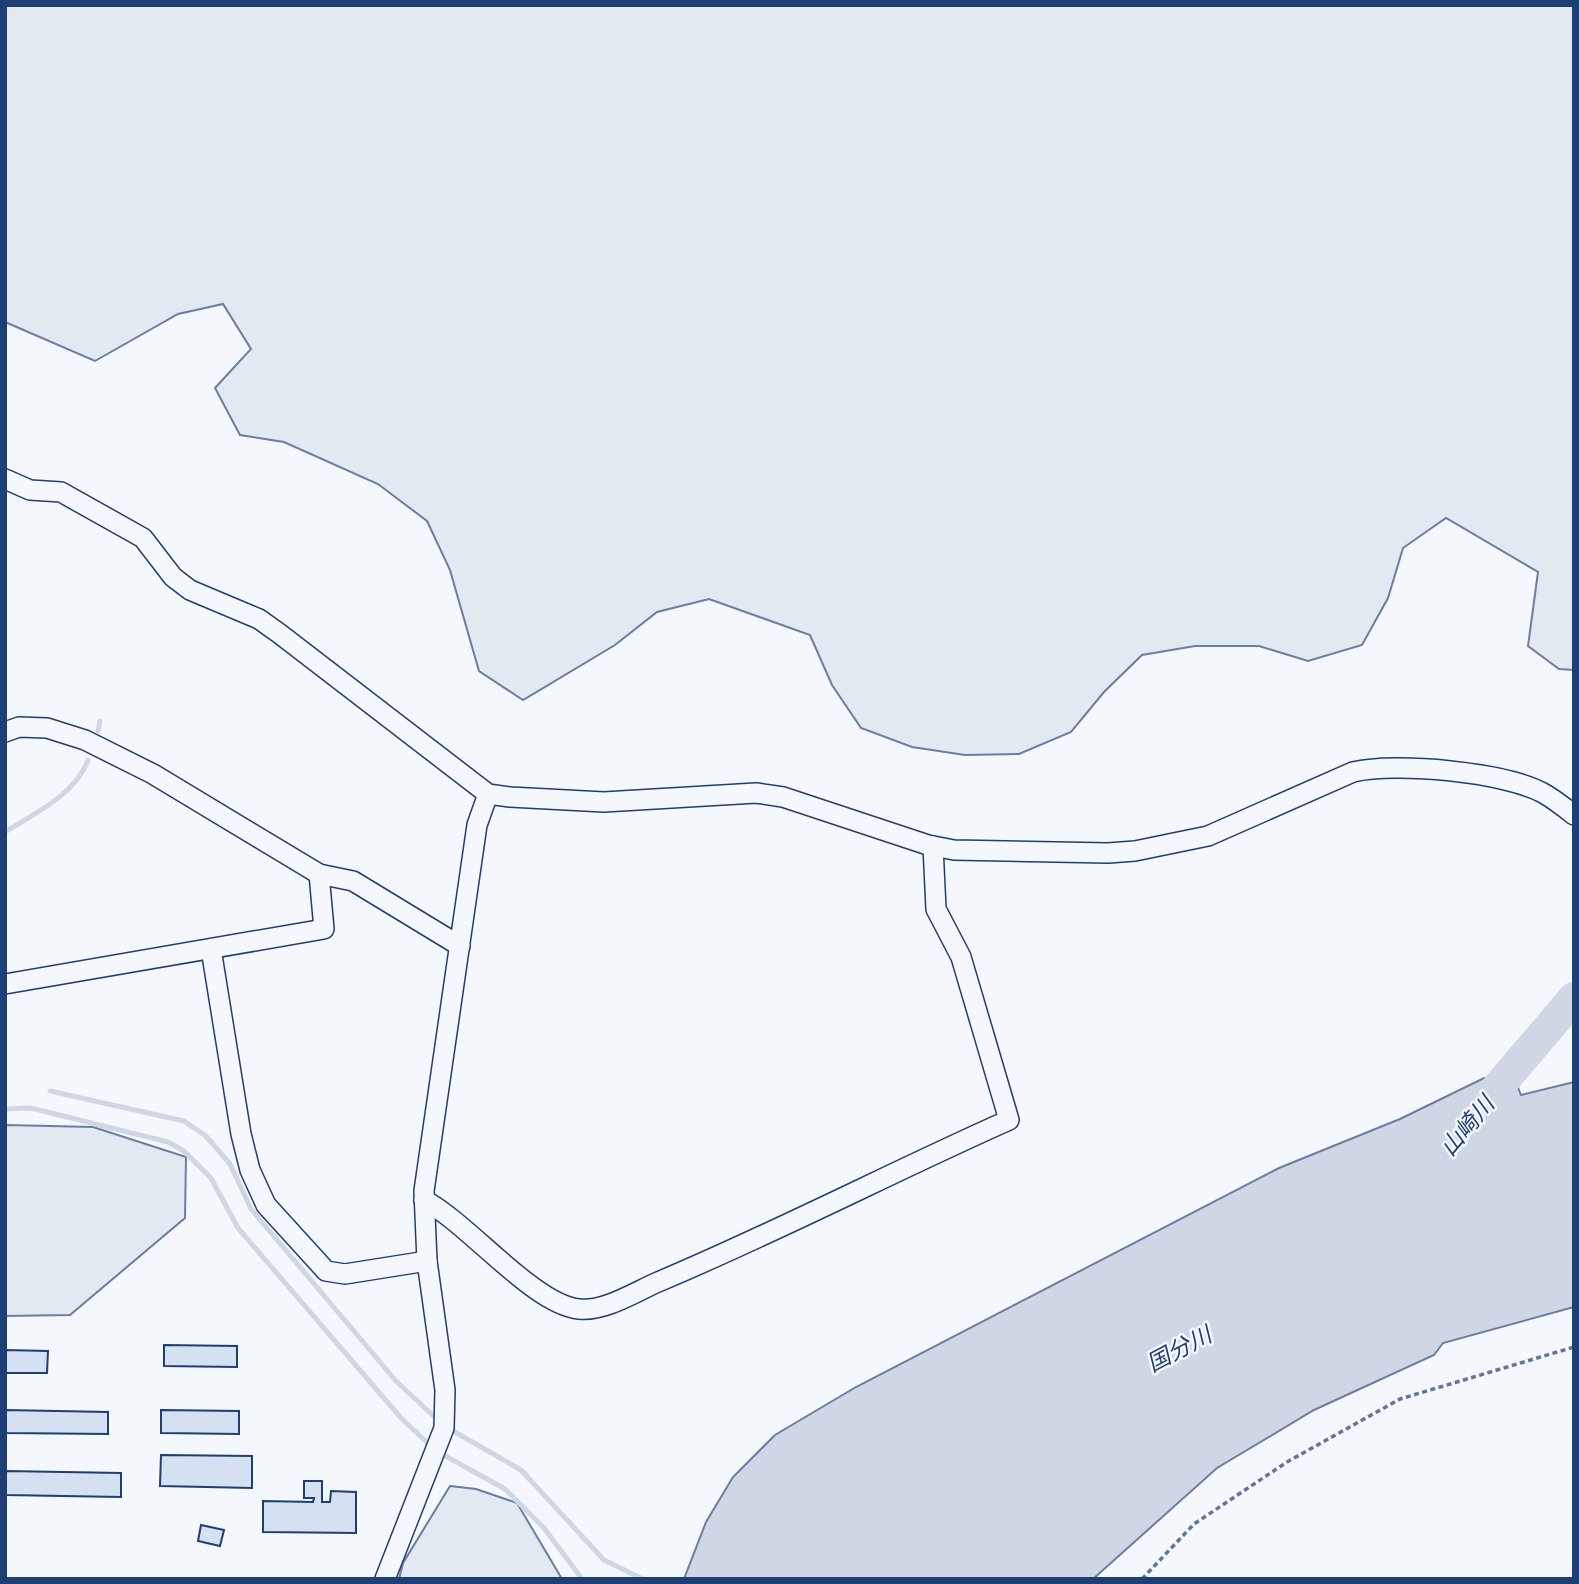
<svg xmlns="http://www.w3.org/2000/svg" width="1579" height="1584" font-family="'Golos Text','Noto Sans JP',sans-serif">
  <rect width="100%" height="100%" fill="#f4f7fb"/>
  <g fill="#e3e9f0" stroke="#687fa3" stroke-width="2">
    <polygon points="5,5 1574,5 1574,670 1559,669 1528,646 1538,572 1446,518 1403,548 1388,598 1362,645 1308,661 1259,646 1195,646 1142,655 1104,692 1071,732 1019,754 965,755 912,747 861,728 832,685 810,635 709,599 657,612 615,645 523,700 479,671 450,570 427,521 378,484 284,442 240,435 215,388 251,349 223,304 178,314 95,361 5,322"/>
    <polygon points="5,1125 93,1127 186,1157 185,1218 70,1315 5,1316"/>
    <polygon points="450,1486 476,1489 517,1503 562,1579 399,1579 403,1563"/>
  </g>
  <polygon fill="#cfd7e4" stroke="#687fa3" stroke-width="2" points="1484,1078 1517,1085 1521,1095 1574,1082 1574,1307 1443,1343 1434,1355 1314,1410 1217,1468 1093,1579 684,1579 706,1522 733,1477 775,1435 856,1387 1279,1168 1400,1119"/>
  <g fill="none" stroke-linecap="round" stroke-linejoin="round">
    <g stroke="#cfd7e4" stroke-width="5">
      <polyline points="98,731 100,721"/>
      <path d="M 5,832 C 34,814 76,794 88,760"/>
      <polyline points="50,1091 184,1121 206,1136 230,1164 251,1209 396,1381 440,1422"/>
      <polyline points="5,1109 31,1108 168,1142 184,1151 211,1178 238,1228 401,1418 432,1447"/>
      <polyline points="448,1428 521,1470 604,1560 643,1579"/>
      <polyline points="440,1453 505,1489 544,1528 582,1579"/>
    </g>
    <polyline stroke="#cfd7e4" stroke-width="32" points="1475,1114 1574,998"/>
  </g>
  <g fill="#d5e0f0" stroke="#1d3f73" stroke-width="2">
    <polygon points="164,1345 237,1346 237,1367 164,1366"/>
    <polygon points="5,1350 48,1351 47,1373 5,1373"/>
    <polygon points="5,1410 108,1412 108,1434 5,1433"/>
    <polygon points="161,1410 239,1411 239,1434 161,1433"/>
    <polygon points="161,1455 252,1456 252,1488 160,1486"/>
    <polygon points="5,1471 121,1473 121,1497 5,1495"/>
    <polygon points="304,1481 322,1481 322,1502 330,1502 331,1491 356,1492 356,1533 263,1532 263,1501 313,1502 314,1498 304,1498"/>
    <polygon points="201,1525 224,1530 220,1546 198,1541"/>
  </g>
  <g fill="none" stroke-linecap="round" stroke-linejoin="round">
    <defs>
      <g id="minor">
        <path d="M 5,479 L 30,490 L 61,492 L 143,538 L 173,577 L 190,590 L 259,619 L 280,634 L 488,794 L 510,797 L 604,802 L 756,793 L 783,797 L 928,845 L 954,850 L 1108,853 L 1135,851 L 1208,836 L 1353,772 C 1397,762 1504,772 1543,793 C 1554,799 1564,807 1574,815"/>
        <polyline points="5,732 19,727 47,728 85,740 153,774 319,874 353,881 460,946"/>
        <polyline points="211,949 241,1134 250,1170 266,1205 326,1271 345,1274 427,1261"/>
        <polyline points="5,984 324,929 319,874"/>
        <path d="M 424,1200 C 468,1223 534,1305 579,1309 C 604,1312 635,1292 658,1282 C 777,1232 892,1172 1009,1120 L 961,957 L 936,909 L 933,846"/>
        <polyline points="385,1579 444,1428 445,1390 427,1261 424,1191 477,825 488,794"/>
      </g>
    </defs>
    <use href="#minor" stroke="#1d3f73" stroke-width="22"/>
    <polyline stroke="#5e769c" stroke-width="3.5" stroke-dasharray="5 3.5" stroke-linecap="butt" points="1142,1579 1194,1524 1287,1462 1400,1399 1574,1347"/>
    <use href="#minor" stroke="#f4f7fb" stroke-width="19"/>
  </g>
  <g text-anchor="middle" stroke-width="5" stroke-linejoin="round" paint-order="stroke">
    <g font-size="23" font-style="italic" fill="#1d3f73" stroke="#f4f7fb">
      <text transform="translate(1467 1126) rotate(-50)" y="8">山崎川</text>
      <text transform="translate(1179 1349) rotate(-28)" y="8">国分川</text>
    </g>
  </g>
  <rect width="1579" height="1584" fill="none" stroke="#1d3f73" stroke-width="14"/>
</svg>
